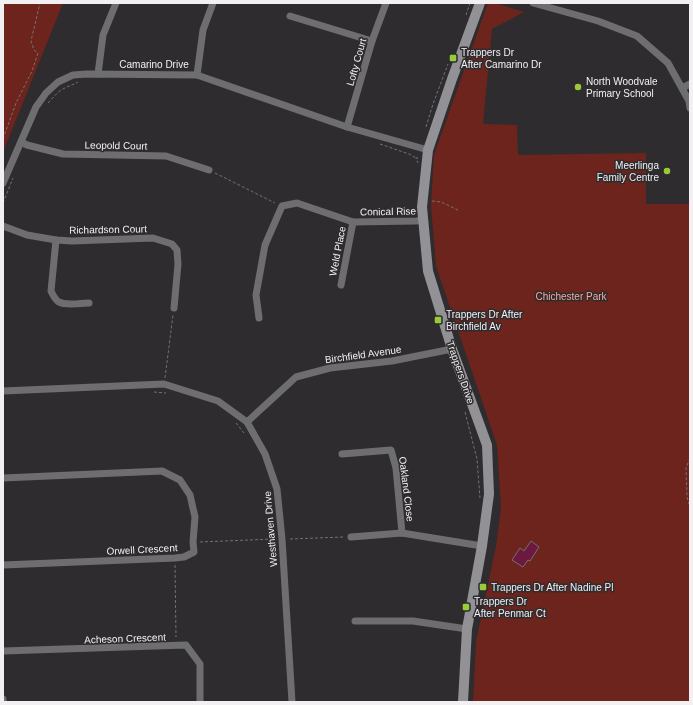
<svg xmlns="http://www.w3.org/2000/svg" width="693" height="705" font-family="Helvetica,sans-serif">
  <rect width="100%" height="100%" fill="#2f2c2f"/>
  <g fill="#6d241c">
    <polygon points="3,3 63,3 3,152"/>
    <polygon points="488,3 495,3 524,12 492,29 483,124 517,125 518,155 646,153 646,204 690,204 689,268 690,275 690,702 473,702 476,642 496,546 501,508 497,445 436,266 431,206 434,155"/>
  </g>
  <polygon fill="#6b1940" stroke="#767072" points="531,541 539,547 530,561 528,560 523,567 512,560 520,548 524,551"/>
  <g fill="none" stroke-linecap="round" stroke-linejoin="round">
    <g stroke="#747174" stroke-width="1" stroke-dasharray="3 2" stroke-linecap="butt">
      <polyline points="466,15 470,3"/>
      <path d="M 48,103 C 53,98 57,92 63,89 C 68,86 73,85 78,82"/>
      <polyline points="426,127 433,104 448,64"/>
      <polyline points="3,139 16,103 32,71 38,53 34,50 31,41 40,3"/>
      <polyline points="380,144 409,154 416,158"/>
      <polyline points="418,158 416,158 418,163"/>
      <polyline points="215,173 275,203"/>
      <polyline points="432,201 441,202 458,210"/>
      <polyline points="3,203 13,178"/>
      <polyline points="165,378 173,315"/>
      <polyline points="154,392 166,393"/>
      <polyline points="465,412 477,459 480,498"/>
      <polyline points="236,423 244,433"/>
      <polyline points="690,458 686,468 687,497 690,507"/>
      <polyline points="290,539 344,537"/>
      <polyline points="200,542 274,539"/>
      <polyline points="175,565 176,637"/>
    </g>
    <g stroke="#6e6d6f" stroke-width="7">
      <polyline points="533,3 598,21 637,36 668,63 689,101 690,108"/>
      <polyline points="290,16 372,41"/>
      <polyline points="98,74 103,35 116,3"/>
      <polyline points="197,75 203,30 213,3"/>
      <polyline points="682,88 690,84"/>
      <polyline points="347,127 372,41 386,3"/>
      <polyline points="21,142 27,145 63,154 166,156 209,170"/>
      <polyline points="3,183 36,107 46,93 58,82 73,75 87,74 197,75 347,127 428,150"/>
      <polyline points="3,226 27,235 56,240 72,241 153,238 172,244 177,250 178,264 174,308"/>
      <path d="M 56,240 L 51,291 C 53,295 55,300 59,302 C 65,306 82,303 89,303"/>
      <polyline points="341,285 353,222"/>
      <polyline points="259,318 256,295 265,245 282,206 297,203 353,222 416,221 423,220"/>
      <polyline points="3,391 164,384 218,401 247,422 265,454 277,489 282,539 292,702"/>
      <polyline points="247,422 296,377 330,368 392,361 452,349"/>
      <polyline points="342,454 391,450 396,468 402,533"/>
      <polyline points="3,478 162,471 180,480 190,495 195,517 193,542 194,552 184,557 175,558 3,565"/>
      <polyline points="351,537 402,533 482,546"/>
      <polyline points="355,621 413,621 467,629"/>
      <polyline points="3,651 186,645 200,664 200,702"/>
      <polyline points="3,699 3,702"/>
    </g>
    <polyline stroke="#929195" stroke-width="10" points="463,702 467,629 482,546 489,494 487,445 452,349 428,271 422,207 428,150 452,79 480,3"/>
  </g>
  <g fill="#97cc38" stroke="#2f2c2f" stroke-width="1.5">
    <rect x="449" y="54" width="8" height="8" rx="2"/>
    <circle cx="578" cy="87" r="4"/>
    <circle cx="667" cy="171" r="4"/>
    <rect x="434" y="316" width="8" height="8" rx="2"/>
    <rect x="479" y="583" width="8" height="8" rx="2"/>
    <rect x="462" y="603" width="8" height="8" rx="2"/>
  </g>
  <g text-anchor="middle" stroke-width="3" stroke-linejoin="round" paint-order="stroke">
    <g font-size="10" fill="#f2f0f2" stroke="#2f2c2f" text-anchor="start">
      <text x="461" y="56">Trappers Dr<tspan x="461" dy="12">After Camarino Dr</tspan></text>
      <text x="586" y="85">North Woodvale<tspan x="586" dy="12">Primary School</tspan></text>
      <text x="659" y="169" text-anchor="end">Meerlinga<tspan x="659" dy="12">Family Centre</tspan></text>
      <text x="446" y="318">Trappers Dr After<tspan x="446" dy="12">Birchfield Av</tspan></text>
      <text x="491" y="591">Trappers Dr After Nadine Pl</text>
      <text x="474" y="605">Trappers Dr<tspan x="474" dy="12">After Penmar Ct</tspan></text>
    </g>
    <g font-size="10" fill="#f2f0f2" stroke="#2f2c2f">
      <text transform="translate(356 62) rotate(-74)" y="4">Lofty Court</text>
      <text x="154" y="68">Camarino Drive</text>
      <text transform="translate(116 145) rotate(1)" y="4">Leopold Court</text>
      <text transform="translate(388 211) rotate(-1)" y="4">Conical Rise</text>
      <text transform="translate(108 229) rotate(-1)" y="4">Richardson Court</text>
      <text transform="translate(337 251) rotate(-79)" y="4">Weld Place</text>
      <text transform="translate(363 354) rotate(-8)" y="4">Birchfield Avenue</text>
      <text transform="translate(461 372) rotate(71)" y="4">Trappers Drive</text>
      <text transform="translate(407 489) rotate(83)" y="4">Oakland Close</text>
      <text transform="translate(270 529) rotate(-95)" y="4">Westhaven Drive</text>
      <text transform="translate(142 549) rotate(-3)" y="4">Orwell Crescent</text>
      <text transform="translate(125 638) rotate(-2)" y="4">Acheson Crescent</text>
    </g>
    <g font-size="10" fill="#f4aa9e" stroke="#2f2c2f">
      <text x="571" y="300">Chichester Park</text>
    </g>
  </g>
  <rect width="693" height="705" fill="none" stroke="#f2f0f2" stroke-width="8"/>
</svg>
